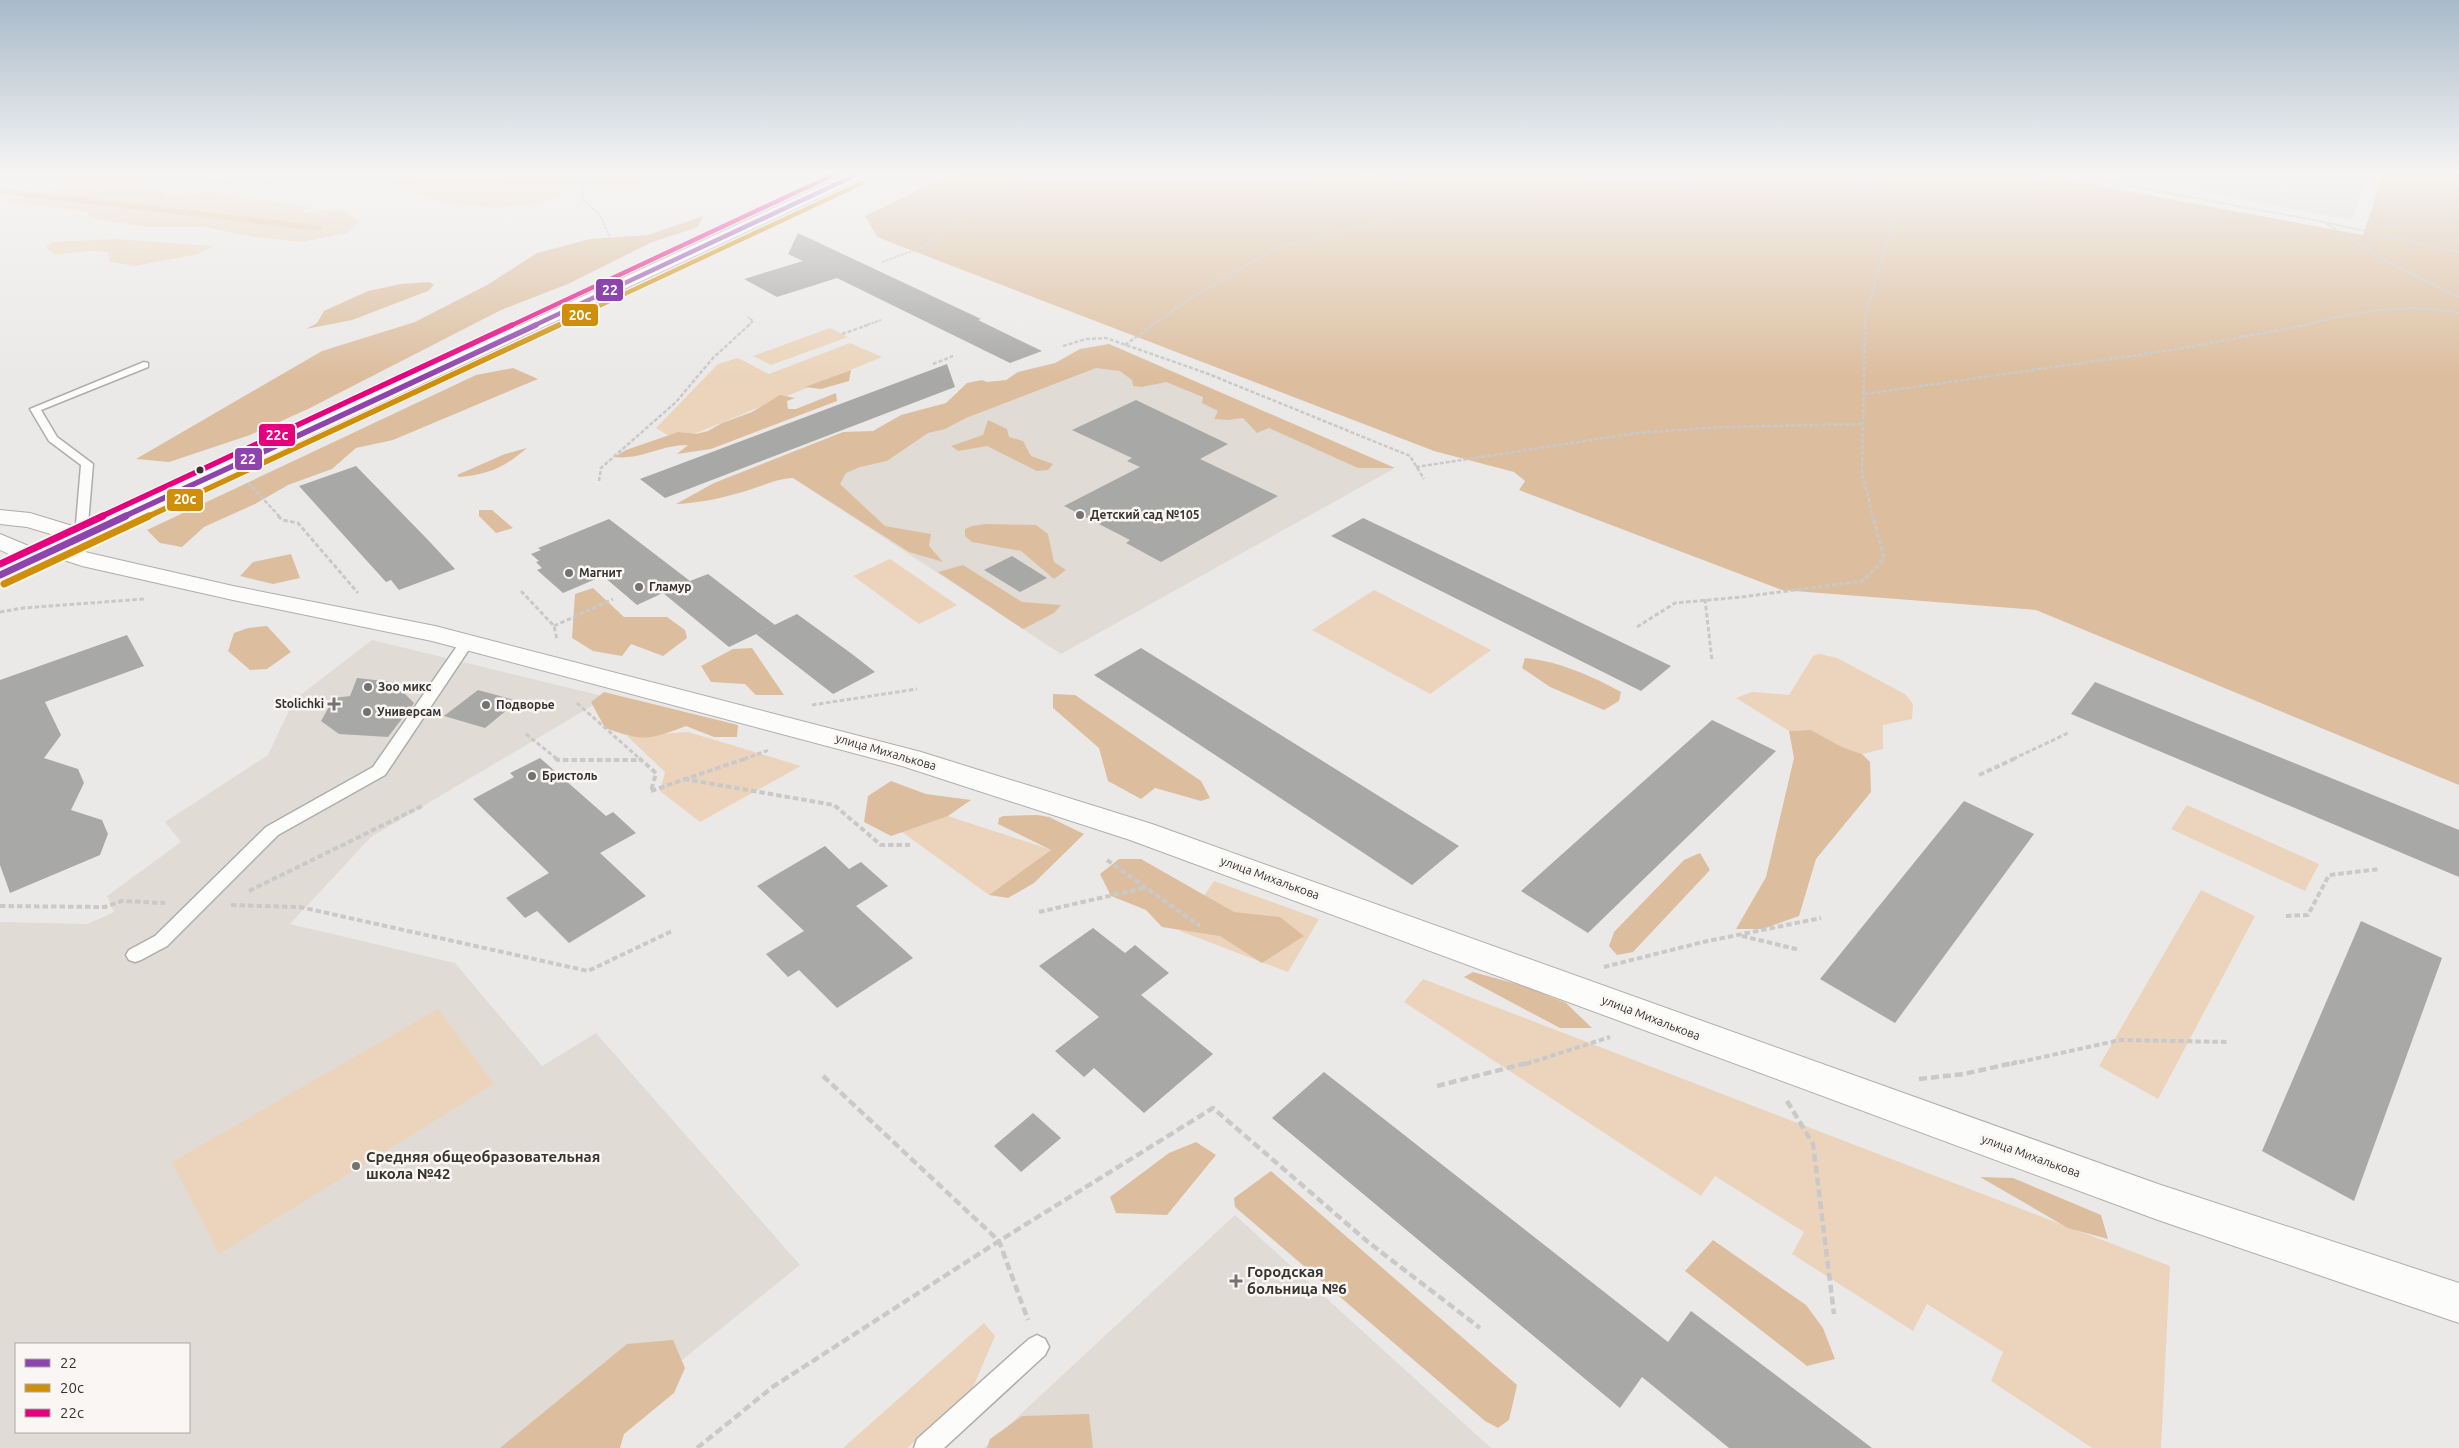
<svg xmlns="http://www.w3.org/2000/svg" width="2459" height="1448" font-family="Ubuntu,sans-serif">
  <rect width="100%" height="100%" fill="#ebe9e7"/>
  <g fill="#e1dbd5" fill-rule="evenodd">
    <polygon points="2105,174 2367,174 2352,220"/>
    <polygon points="1109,344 1395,468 1061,654 793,478"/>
    <path d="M 372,640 L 607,697 L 371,837 L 290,924 L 455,963 L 542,1066 L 596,1033 L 800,1265 L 573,1448 L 0,1448 L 0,922 L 87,924 L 114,912 L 107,896 L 181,842 L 165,822 L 268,755 L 294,700 ZM 16,1344 L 189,1344 L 189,1432 L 16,1432 Z"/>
    <polygon points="1235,1215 1491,1448 984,1448"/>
  </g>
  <g fill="#ebd4bb">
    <polygon points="230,174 309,174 268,186 249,180 218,186 201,179 232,177"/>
    <polygon points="381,174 434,179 502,179 492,174 667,174 632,191 568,186 558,197 532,205 496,208 451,204 399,188"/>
    <polygon points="101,184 124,188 160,190 167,196 209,193 308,207 301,213 341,209 359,221 347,233 302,242 253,237 204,227 147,227 90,218 87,212 7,201 43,192"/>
    <polygon points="115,239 214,246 198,254 135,266 110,262 108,252 88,251 54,255 46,247 51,242"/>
    <polygon points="830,328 848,337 771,365 753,356"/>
    <polygon points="850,343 882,357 677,441 656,428 718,364 738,358 769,374"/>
    <polygon points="890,559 957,605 919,624 853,576"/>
    <polygon points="1374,590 1491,650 1430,694 1312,630"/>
    <polygon points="1820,654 1837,658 1905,694 1913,704 1912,719 1883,725 1883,749 1862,754 1842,747 1811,730 1789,731 1736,698 1752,692 1789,695 1813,656"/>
    <polygon points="688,732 801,766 700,822 660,791 665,772 627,736"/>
    <polygon points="2187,805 2319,864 2305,891 2171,829"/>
    <polygon points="920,807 1052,850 989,895 891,824"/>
    <polygon points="1214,881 1319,919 1288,972 1180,931"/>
    <polygon points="2201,890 2255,916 2158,1099 2099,1066"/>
    <polygon points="1423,979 2170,1266 2161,1448 2092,1448 1991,1381 2003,1352 1927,1304 1913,1331 1792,1254 1804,1232 1715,1176 1701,1196 1404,1002"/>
    <polygon points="438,1009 494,1084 219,1254 172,1162"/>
    <polygon points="984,1323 995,1336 971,1392 907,1448 843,1448"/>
  </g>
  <g fill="#dcbe9e">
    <polygon points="961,174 2035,174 2363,235 2383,174 2459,174 2459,785 2036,610 1782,590 1519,490 1525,481 1514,472 1434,451 877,237 865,216 924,187"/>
    <polygon points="703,216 698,227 650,243 568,284 501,310 308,409 250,435 169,462 136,459 322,351 415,322 487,285 537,253 590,239 648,235"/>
    <polygon points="430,282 434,285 428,291 352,320 306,329 317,323 324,311 368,291 401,284"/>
    <path d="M 1109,344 L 1395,468 L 1358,468 L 1269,428 L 1257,433 L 1243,418 L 1228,420 L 1214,419 L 1218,411 L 1202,403 L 1203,397 L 1166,382 L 1142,387 L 1133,386 L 1132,380 L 1120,371 L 1096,368 L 966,418 L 945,429 L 928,433 L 887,461 L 860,467 L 846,473 L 840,484 L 885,526 L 931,534 L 929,546 L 943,562 L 909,552 L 793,478 C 773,480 770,483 752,489 C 727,497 702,503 676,504 L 714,483 L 843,432 L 873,431 L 901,415 L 946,403 L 967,383 L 982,380 L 987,382 L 1006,380 L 1018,372 L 1055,363 L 1080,349 Z"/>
    <polygon points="513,368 538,379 393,440 356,448 332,469 288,485 255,504 204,527 182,547 160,543 147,530 476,375"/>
    <polygon points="851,370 849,381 821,389 805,387"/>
    <path d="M 836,393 L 837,401 L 711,449 L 677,454 L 688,445 C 659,445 643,460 614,457 L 626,450 L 678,432 L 696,434 L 708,431 L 722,423 L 752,412 L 780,395 L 795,398 L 787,401 L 788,409 L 796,409 Z"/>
    <polygon points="988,420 1007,429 1009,437 1023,441 1031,456 1053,464 1048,470 1037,471 987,446 958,451 951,446 983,435"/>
    <path d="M 527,448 C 505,467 488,475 459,477 L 457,475 L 505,454 Z"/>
    <polygon points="479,510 492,510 513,528 496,533 479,516"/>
    <polygon points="986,524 1036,525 1048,534 1054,562 1066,570 1054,579 1021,551 972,542 965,536 965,529 972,526"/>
    <polygon points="291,554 300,578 273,584 240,576 253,562"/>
    <polygon points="963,565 1022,602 1061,605 1054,613 1023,629 938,572"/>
    <polygon points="593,588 624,617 667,617 685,630 687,638 663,656 631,644 622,656 593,651 572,638 575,594"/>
    <polygon points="267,626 291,652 267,669 250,670 228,651 234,633 248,628"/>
    <polygon points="752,648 784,695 756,695 745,684 711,682 701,666 733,649"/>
    <path d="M 1525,658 C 1558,661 1592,676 1621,692 L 1619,701 L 1604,710 L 1550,687 L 1522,668 Z"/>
    <path d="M 604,692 L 738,725 L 737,737 L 714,737 L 686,726 C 648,740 645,742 605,728 L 591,702 Z"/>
    <polygon points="1053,694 1075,695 1201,781 1210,798 1201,801 1155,788 1141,799 1108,781 1099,748 1053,708"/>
    <polygon points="1811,730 1842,747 1862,754 1870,762 1871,792 1816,859 1799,916 1763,929 1736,929 1766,877 1794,758 1789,731"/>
    <polygon points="891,781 926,794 971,800 948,816 891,836 864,822 868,796"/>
    <polygon points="1037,815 1049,817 1084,834 1034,883 1008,898 989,895 1051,850 998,824 999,818 1003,816"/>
    <polygon points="1700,853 1710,870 1633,952 1617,955 1609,946 1614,932 1684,860"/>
    <polygon points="1119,859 1141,859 1234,912 1280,917 1304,936 1262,963 1220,936 1162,927 1146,910 1111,896 1100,874"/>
    <polygon points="1473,972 1524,986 1566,1003 1592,1028 1560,1028 1464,977"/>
    <polygon points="1196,1142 1216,1155 1167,1215 1116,1213 1110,1197 1169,1153"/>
    <polygon points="1271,1171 1517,1385 1509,1420 1498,1428 1485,1421 1235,1207 1234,1198"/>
    <polygon points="1980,1177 2013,1178 2101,1215 2108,1239 2068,1228"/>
    <polygon points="1713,1240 1806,1305 1823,1328 1835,1359 1807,1366 1685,1271"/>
    <polygon points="673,1340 685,1368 674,1393 624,1434 620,1448 500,1448 627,1344"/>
    <polygon points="1089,1414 1093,1448 987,1448 990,1439 1022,1416"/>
  </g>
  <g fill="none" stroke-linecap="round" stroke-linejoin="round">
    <polyline stroke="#e8c29a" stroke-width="5.5" points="0,191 319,228"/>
  </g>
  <g fill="#a8a8a7">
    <polygon points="798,233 981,319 978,320 1042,351 1010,363 837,278 777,297 744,279 803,261 788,254"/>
    <polygon points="947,364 955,387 665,498 640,479"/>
    <polygon points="1136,400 1228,444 1200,459 1278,496 1161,562 1126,543 1130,540 1064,506 1140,467 1127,461 1132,458 1072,430"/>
    <polygon points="356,466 429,541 455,569 399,590 391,580 386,582 299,486"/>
    <polygon points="1363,518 1399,535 1671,666 1641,691 1331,536"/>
    <polygon points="609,519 690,581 708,574 775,625 729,647 663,593 637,605 603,576 563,593 537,570 542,568 536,562 539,561 531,554 541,550 538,548"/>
    <polygon points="1012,556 1047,578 1020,592 984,570"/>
    <polygon points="797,614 852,654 875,672 833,694 756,634"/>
    <polygon points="127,635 144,666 45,702 61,735 44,758 78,769 84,783 71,810 102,820 108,834 100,855 10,893 0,865 0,680"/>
    <polygon points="1141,648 1183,674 1459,846 1412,885 1094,675"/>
    <polygon points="357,678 393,682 414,703 388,737 339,734 321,721 334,698 350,696"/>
    <polygon points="2095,682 2459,830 2459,877 2071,714"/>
    <polygon points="478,690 518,701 485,728 444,716"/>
    <polygon points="1712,720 1776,751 1588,933 1521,891"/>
    <polygon points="540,758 606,816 613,812 636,833 600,853 646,896 569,943 537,911 525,918 506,898 549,873 473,799 514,777 510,773"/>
    <polygon points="1964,801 2034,834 1895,1023 1820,979"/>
    <polygon points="825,846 849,869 861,862 888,886 856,906 913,958 837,1008 799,970 788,977 766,954 804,931 757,886"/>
    <polygon points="2361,921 2442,958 2354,1201 2262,1151"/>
    <polygon points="1093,928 1125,953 1135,945 1169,973 1141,995 1213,1054 1144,1113 1094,1068 1084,1077 1055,1051 1099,1017 1039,966"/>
    <polygon points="1324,1072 1668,1342 1691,1311 1872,1448 1729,1448 1642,1377 1620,1408 1272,1118"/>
    <polygon points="1033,1113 1061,1138 1021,1172 994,1146"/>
  </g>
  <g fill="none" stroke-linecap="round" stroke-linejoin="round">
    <defs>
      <g id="lane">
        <polygon points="144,362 148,363 148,367 41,410 57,437 93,464 87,536 85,539 77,539 75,536 81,465 49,441 30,409"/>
        <polygon points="467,638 474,642 385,775 278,835 167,946 141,960 135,962 129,960 126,955 129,950 155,936 266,827 373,767 462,639"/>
        <polygon points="1037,1335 1045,1339 1049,1347 1045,1355 944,1448 914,1448 917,1439 1029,1339"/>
      </g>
      <g id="street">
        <polygon points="0,510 30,513 89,531 92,536 89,541 81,543 27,527 0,524"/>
        <path d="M 0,534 L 43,552 L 41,549 L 45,544 L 53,542 L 89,553 L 233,586 L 435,626 L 921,752 L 1152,824 L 2158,1184 L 2459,1283 L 2459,1323 L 2158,1220 L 1130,840 L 902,766 L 432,641 L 233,600 L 82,566 L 46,554 L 48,557 L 44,562 C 29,566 14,556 0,550 Z"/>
      </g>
      <polygon id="secondary" points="847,174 865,174 863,177 0,582 0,566"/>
    </defs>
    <use href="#lane" stroke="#aeadac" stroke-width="3"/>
    <use href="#street" stroke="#aeadac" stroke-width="2"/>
    <use href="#secondary" stroke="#aeadac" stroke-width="2"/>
    <g stroke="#cac9c9" stroke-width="2" stroke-dasharray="3 1" stroke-linecap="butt">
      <polyline points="574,174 582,184 583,200 600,215 612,242"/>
      <polyline points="1489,174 1768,189 1879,184"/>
      <polyline points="2068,174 2324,222 2459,252"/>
      <polyline points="1039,179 1259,183 1391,174"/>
      <polyline points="2327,224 2387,261 2459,297"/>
      <polyline points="882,262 923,247 968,215 1049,174"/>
      <polyline points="748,326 753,321 748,317"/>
      <polyline points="864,326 881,320"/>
      <polyline points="1151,326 1186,301 1274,249 1370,224 1409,206 1406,174"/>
      <polyline points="1865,326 1865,316 1894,220 1893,201 1877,181 1882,174"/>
      <path d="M 2302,326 C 2354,312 2405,302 2459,313"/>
    </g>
    <g stroke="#cac9c9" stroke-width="2.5" stroke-dasharray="4 2" stroke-linecap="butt">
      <polyline points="1865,325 1862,472 1873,517"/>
      <polyline points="842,334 868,325"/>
      <polyline points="1125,345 1153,325"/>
      <polyline points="1063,346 1086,339 1106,338 1206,373 1410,456 1424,479"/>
      <polyline points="933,364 953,356"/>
      <polyline points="1865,394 2172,350 2306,325"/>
      <polyline points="1416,467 1637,433 1722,427 1864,424"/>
      <polyline points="599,481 601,468 676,402 713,358 749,325"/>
      <polyline points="248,483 280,517"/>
    </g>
    <g stroke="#cac9c9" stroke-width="3" stroke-dasharray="4.5 2.5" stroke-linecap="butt">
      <polyline points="278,516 282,520 298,523 358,593"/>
      <polyline points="521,591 554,626 557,640"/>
      <polyline points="1705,599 1712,661"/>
      <polyline points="0,612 23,608 144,599"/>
      <polyline points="554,626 613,599"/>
      <polyline points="1637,627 1675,603 1742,597 1863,581 1884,559 1873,516"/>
      <polyline points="577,703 640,759"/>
      <polyline points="812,705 917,689"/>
      <polyline points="526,734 557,759"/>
      <polyline points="744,759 769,750"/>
      <polyline points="2013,759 2068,733"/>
    </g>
    <g stroke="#cac9c9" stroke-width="4" stroke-dasharray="5.5 3" stroke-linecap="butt">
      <polyline points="555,758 558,760 640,760"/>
      <polyline points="639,758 656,773 651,791"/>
      <polyline points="1979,775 2016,758"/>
      <polyline points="684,779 834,805 881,845 910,845"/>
      <polyline points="651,791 747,758"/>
      <polyline points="1107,860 1200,926"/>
      <polyline points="249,891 424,805"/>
      <polyline points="231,905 300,907 588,971 672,931"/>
      <polyline points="0,906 105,907 122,901 165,903"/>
      <polyline points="1039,912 1144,888"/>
      <polyline points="2286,916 2308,915 2329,875 2380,869"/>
      <polyline points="1742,936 1800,950"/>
      <polyline points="1604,967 1703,942 1821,918"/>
      <polyline points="1526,1064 1610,1037"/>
      <polyline points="2011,1064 2120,1040 2228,1042"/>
    </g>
    <g stroke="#cac9c9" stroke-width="4.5" stroke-dasharray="8 4" stroke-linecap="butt">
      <polyline points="823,1076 999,1241 1028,1320"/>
      <polyline points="1919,1079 1964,1074 2017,1062"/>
      <polyline points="1437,1086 1531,1062"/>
      <polyline points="1787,1101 1813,1144 1834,1314"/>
      <polyline points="697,1448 774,1386 999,1241 1213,1108 1368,1242 1480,1328"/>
    </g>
    <use href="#lane" fill="#fcfcfb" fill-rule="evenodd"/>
    <use href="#street" fill="#fcfcfb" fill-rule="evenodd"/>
    <use href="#secondary" fill="#fcfcfb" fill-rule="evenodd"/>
    <defs>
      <polyline id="bus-1-far2" points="533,326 858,174"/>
      <polyline id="bus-1-far1" points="123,517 536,325"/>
      <polyline id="bus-1" points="0,575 126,516"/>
      <polyline id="bus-2-far2" points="556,326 862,183"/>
      <polyline id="bus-2-far1" points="147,517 559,325"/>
      <polyline id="bus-2" points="4,584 149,516"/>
      <polyline id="bus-3-far2" points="510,326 835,174"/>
      <polyline id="bus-3-far1" points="100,517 512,325"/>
      <polyline id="bus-3" points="0,564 103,516"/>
    </defs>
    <use href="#bus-1-far2" stroke="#f9f6f3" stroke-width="6"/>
    <use href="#bus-1-far1" stroke="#f9f6f3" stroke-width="8"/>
    <use href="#bus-1" stroke="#f9f6f3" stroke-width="11"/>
    <use href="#bus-2-far2" stroke="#f9f6f3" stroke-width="6"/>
    <use href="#bus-2-far1" stroke="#f9f6f3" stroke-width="8"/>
    <use href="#bus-2" stroke="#f9f6f3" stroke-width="11"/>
    <use href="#bus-3-far2" stroke="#f9f6f3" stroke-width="6"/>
    <use href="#bus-3-far1" stroke="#f9f6f3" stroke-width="8"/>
    <use href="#bus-3" stroke="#f9f6f3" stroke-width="11"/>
    <use href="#bus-1-far2" stroke="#8e44ad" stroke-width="4.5"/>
    <use href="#bus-1-far1" stroke="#8e44ad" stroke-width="5.5"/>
    <use href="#bus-1" stroke="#8e44ad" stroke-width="7"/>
    <use href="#bus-2-far2" stroke="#d08f0a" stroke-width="4.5"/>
    <use href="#bus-2-far1" stroke="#d08f0a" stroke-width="5.5"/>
    <use href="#bus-2" stroke="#d08f0a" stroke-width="7"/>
    <use href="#bus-3-far2" stroke="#e5007d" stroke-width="4.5"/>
    <use href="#bus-3-far1" stroke="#e5007d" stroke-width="5.5"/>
    <use href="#bus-3" stroke="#e5007d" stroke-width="7"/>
  </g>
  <linearGradient id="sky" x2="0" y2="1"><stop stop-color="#a8bac9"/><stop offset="0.46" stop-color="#f6f5f4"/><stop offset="1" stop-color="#f6f5f4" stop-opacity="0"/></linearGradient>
  <rect width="2459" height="376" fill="url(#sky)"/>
  <circle fill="#353433" stroke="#f9f6f3" stroke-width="2" cx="200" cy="470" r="4.5"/>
  <g fill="#757372" stroke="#f9f6f3" stroke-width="2">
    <circle cx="1080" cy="515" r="5"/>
    <circle cx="569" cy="573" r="5"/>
    <circle cx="639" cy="587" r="5"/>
    <circle cx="368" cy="687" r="5"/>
    <path d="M331.5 696.5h5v5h5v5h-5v5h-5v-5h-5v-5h5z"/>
    <circle cx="486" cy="705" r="5"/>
    <circle cx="367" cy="712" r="5"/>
    <circle cx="532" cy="776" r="5"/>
    <circle cx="356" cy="1166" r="5"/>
    <path d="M1233.5 1273.5h5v5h5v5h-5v5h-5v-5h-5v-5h5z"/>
  </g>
  <g text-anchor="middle" stroke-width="5" stroke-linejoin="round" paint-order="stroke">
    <g font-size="12" font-weight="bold" fill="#353433" stroke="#f9f6f3" text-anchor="start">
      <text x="1090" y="519">Детский сад №105</text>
      <text x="579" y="577">Магнит</text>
      <text x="649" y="591">Гламур</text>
      <text x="378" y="691">Зоо микс</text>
      <text x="324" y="708" text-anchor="end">Stolichki</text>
      <text x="496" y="709">Подворье</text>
      <text x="377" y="716">Универсам</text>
      <text x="542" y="780">Бристоль</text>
    </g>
    <g font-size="12" fill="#353433" stroke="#f9f6f3">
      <text transform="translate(886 752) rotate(16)" y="4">улица Михалькова</text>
      <text transform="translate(1270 878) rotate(20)" y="4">улица Михалькова</text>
      <text transform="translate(1651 1018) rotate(21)" y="4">улица Михалькова</text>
      <text transform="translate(2031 1156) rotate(20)" y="4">улица Михалькова</text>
    </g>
    <g font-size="15" font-weight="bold" fill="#353433" stroke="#f9f6f3" text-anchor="start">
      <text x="366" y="1162">Средняя общеобразовательная<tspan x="366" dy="17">школа №42</tspan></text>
      <text x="1247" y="1277">Городская<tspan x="1247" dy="17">больница №6</tspan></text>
    </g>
  </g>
  <g stroke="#f9f6f3" stroke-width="2">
    <rect x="595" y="278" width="29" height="24" rx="5" fill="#8e44ad"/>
    <rect x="561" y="303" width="38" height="24" rx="5" fill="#d08f0a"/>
    <rect x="258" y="423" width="38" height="24" rx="5" fill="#e5007d"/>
    <rect x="234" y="447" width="29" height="24" rx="5" fill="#8e44ad"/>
    <rect x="166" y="488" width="38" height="24" rx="5" fill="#d08f0a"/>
  </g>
  <g font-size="14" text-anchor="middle" font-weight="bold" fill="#fff">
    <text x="610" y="295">22</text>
    <text x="580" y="320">20с</text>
    <text x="277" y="440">22c</text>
    <text x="248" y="464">22</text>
    <text x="185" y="504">20с</text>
  </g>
  <rect x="15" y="1343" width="175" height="90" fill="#f9f6f3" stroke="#aba8a6"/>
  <rect x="25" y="1359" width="25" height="8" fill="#8e44ad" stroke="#aba8a6"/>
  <text x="60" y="1368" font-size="15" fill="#353433">22</text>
  <rect x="25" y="1384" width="25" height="8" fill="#d08f0a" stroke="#aba8a6"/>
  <text x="60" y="1393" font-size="15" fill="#353433">20с</text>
  <rect x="25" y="1409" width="25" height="8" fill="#e5007d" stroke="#aba8a6"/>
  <text x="60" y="1418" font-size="15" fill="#353433">22c</text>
</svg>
